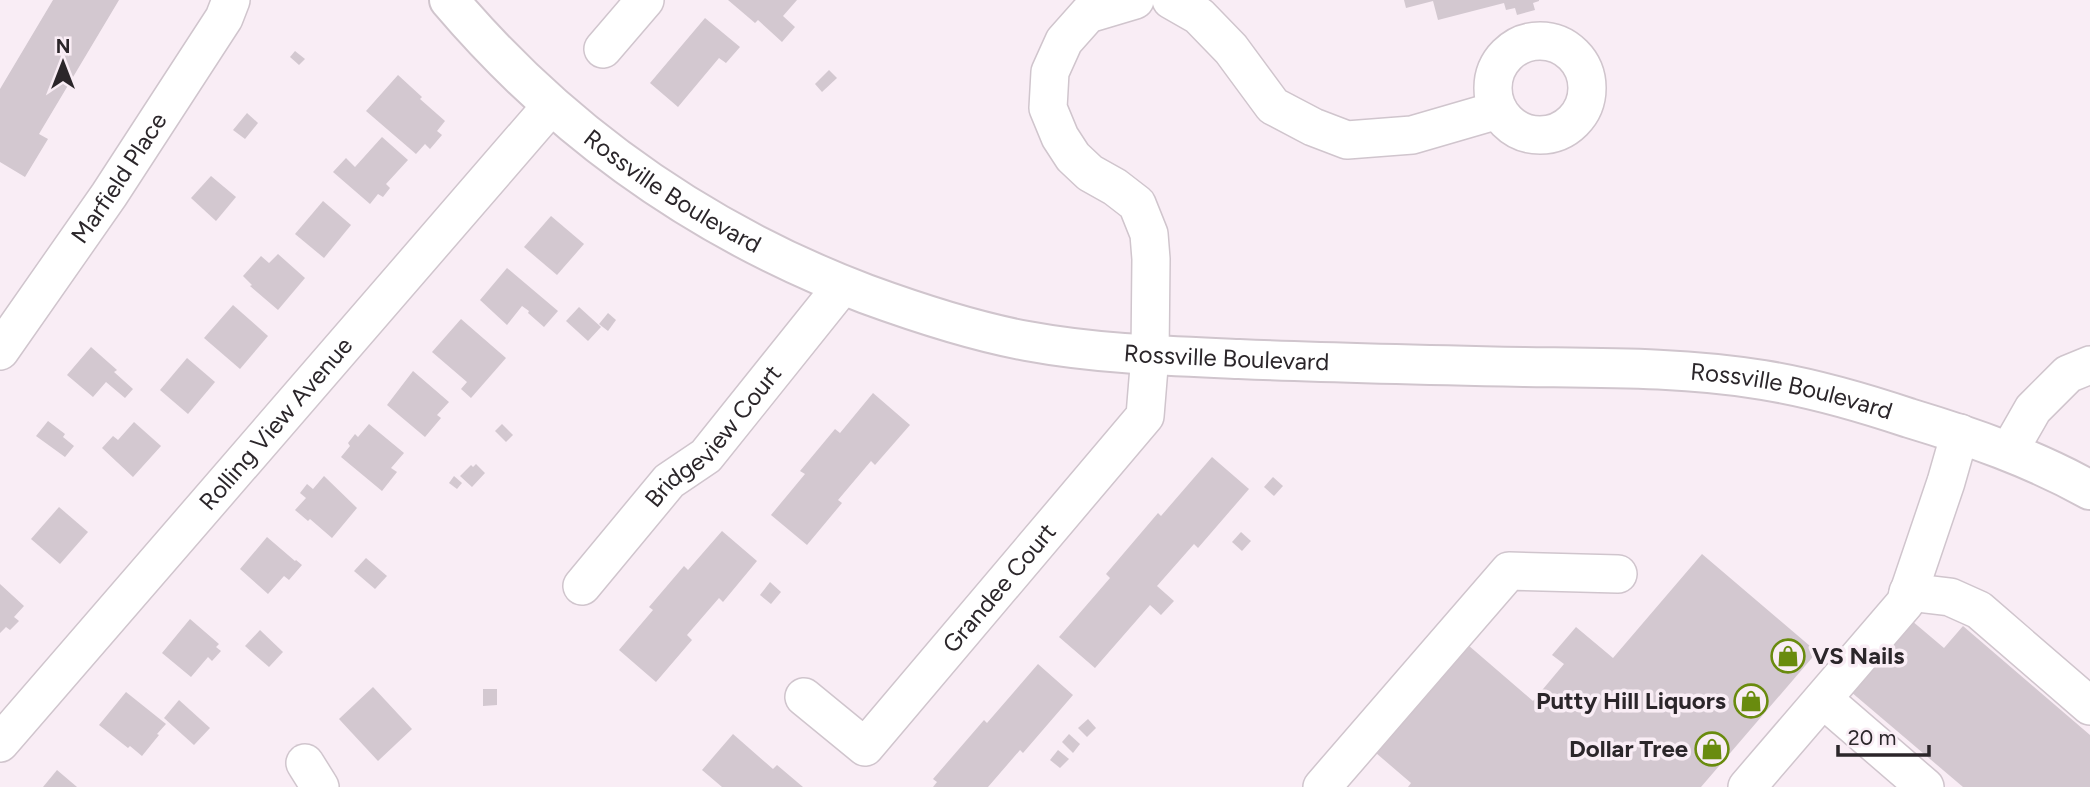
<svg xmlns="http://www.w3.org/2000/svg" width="2090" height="787" font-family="Figtree,sans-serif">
  <rect width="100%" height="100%" fill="#f9edf5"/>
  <g fill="#d3c8d0">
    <polygon points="53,0 119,0 39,134 48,139 25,177 0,162 0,89"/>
    <polygon points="728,0 797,0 783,16 795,27 782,42 758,20 755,23"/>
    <polygon points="1404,0 1539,0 1539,1 1533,3 1535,10 1517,15 1515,8 1506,10 1504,3 1438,20 1433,1 1406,8"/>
    <polygon points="705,18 740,47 726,63 719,58 678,107 650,83"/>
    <polygon points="295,51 305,59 299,65 290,57"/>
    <polygon points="829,70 837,78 822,92 815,84"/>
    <polygon points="398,75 422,97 420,99 445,121 437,131 442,135 430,149 425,144 416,154 366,111"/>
    <polygon points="247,113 258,123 245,139 233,130"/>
    <polygon points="382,137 408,160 386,184 390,188 383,197 378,194 370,204 333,172 346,158 355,167"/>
    <polygon points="211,176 236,197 216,221 191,198"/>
    <polygon points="323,201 351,225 324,258 295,234"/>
    <polygon points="551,216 584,244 557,275 524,247"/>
    <polygon points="278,254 305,278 278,310 250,286 252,285 243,276 261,256 269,263"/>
    <polygon points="507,268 558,311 544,327 528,313 529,311 522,306 507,325 480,300"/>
    <polygon points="233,305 268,336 240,369 204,338"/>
    <polygon points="579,307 601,327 588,341 566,321"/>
    <polygon points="608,313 616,320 608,331 599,324"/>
    <polygon points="461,319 506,358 471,398 461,389 467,382 432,352"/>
    <polygon points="91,347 117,370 114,372 133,389 125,398 106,382 93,397 67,375"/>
    <polygon points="187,358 215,382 188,414 160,390"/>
    <polygon points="413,371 449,402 437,415 441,418 425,437 387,405"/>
    <polygon points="873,393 910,425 875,465 871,461 838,500 842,503 807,545 771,515 805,474 800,471 835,429 840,433"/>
    <polygon points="48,421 65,434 63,437 74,446 65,457 36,436"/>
    <polygon points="134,422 161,446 133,477 102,448 113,436 118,440"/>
    <polygon points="369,424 404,453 391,468 397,472 382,491 341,457 350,446 348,443 355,434 358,437"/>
    <polygon points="502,424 513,435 506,442 495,431"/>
    <polygon points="1212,457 1249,489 1198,548 1194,544 1157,586 1174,601 1161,615 1150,605 1095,668 1059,637 1110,578 1106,574 1158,513 1161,516"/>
    <polygon points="476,464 485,473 472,487 460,476 471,465 473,467"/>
    <polygon points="324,476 357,508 332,538 310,519 308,521 295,510 306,498 300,493 307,484 313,489"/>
    <polygon points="454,476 462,483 457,489 449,483"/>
    <polygon points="1273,477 1283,486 1274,496 1264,487"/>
    <polygon points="59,507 88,532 60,564 31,539"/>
    <polygon points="722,531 757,561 723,602 719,598 687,635 692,640 656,682 619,650 653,610 649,607 684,566 688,570"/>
    <polygon points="1241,532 1251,541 1242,551 1232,542"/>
    <polygon points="267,537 295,561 296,560 302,565 289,580 284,576 268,594 240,569"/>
    <polygon points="1702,554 1817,652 1701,787 1408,787 1411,783 1376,753 1468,645 1533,701 1564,664 1552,655 1576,627 1613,658"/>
    <polygon points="366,558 387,576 375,589 354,571"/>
    <polygon points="770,582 781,592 771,604 760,595"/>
    <polygon points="0,584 24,606 14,617 19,621 10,630 6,627 0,633"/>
    <polygon points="1905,615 1944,648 1963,626 2090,735 2090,787 1963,787 1844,686"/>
    <polygon points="190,619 219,644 216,647 221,651 212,661 208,657 191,677 162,653"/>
    <polygon points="260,630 283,652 269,667 245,646"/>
    <polygon points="1038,664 1073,695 1023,753 1020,750 988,787 933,787 937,782 933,779 984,720 987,723"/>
    <polygon points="373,687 412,729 378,761 339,719"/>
    <polygon points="483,689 497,689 497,705 483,706"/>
    <polygon points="126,692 166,724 157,734 159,735 142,756 130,746 128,748 99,725"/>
    <polygon points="179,700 210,728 194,745 164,718"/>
    <polygon points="1088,719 1096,728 1087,737 1078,728"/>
    <polygon points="733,734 773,769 777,765 803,787 722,787 702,770"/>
    <polygon points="1069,734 1080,744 1073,753 1062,742"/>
    <polygon points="1058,750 1069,759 1060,768 1050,760"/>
    <polygon points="57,770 77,787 43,787"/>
  </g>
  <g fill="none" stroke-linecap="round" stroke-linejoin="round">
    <defs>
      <g id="minor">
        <polyline points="1171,0 1199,16 1231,49 1273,106 1313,127 1347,140 1412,135 1498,110"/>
        <circle cx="1540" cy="88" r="47"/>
        <polyline points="603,49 645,0"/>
        <path id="s1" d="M 0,351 L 109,195 L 224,18 L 231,0"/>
        <polyline points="2009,451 2033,409 2068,374 2090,365"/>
        <path id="s2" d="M 582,586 L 669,481 L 706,456 L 843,285"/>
        <polyline points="1908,592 1950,597 1979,610 2090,706"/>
        <path id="s3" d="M 804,697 L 865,747 L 1145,416 L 1150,355 L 1151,259 L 1149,234 L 1137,204 L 1115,187 L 1090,173 L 1073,157 L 1060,137 L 1048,108 L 1050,72 L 1064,41 L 1088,14 L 1135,0"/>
        <polyline points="1823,699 1925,787"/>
        <path id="s4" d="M 0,743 L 551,106"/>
        <polyline points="305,763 320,787"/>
        <polyline points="1322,787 1509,571 1618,574"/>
        <polyline points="1747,787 1905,603 1946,482 1960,433"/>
      </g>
      <g id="major">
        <path id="s5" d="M 449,0 C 562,133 703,232 866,294 C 918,313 972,331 1027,341 C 1097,354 1169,356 1239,359 C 1334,363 1429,365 1524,367 C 1603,368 1684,367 1763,380 C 1813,388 1861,402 1909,418 C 1972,437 2032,458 2090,490"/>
      </g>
    </defs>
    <use href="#minor" stroke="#d0c5cd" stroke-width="40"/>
    <use href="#major" stroke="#d0c5cd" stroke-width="42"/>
    <use href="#minor" stroke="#fff" stroke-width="37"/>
    <use href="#major" stroke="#fff" stroke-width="38"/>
  </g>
  <defs>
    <symbol id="shop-ring" viewBox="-11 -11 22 22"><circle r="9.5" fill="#f9edf5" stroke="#698b0e" stroke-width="1.5"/><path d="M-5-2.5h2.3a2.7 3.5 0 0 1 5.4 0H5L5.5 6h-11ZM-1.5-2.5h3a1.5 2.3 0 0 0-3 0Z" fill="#698b0e"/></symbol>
  </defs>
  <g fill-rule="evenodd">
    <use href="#shop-ring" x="1769" y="637" width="38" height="38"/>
    <use href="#shop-ring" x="1732" y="682" width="38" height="38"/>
    <use href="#shop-ring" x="1693" y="730" width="38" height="38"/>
  </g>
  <g text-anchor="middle" stroke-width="7" stroke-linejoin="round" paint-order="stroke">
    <g font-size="24" fill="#2b262a" stroke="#f9edf5">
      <text dy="8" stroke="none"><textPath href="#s1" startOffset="210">Marfield Place</textPath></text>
      <text dy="8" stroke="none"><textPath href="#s5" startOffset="296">Rossville Boulevard</textPath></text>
      <text dy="8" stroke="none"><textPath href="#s5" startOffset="884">Rossville Boulevard</textPath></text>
      <text dy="8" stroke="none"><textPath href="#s5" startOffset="1451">Rossville Boulevard</textPath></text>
      <text dy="8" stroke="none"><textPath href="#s4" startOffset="422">Rolling View Avenue</textPath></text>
      <text dy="8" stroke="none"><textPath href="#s2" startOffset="200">Bridgeview Court</textPath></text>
      <text dy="8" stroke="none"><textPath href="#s3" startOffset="287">Grandee Court</textPath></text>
    </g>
    <g font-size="24" font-weight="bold" fill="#2b262a" stroke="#f9edf5" text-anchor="end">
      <text x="1812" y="664" text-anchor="start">VS Nails</text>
      <text x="1726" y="709">Putty Hill Liquors</text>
      <text x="1688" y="757">Dollar Tree</text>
    </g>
  </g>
  <g transform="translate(63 63)" stroke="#f9edf5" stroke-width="5" paint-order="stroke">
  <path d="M0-5L12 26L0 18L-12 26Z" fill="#2b262a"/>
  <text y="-10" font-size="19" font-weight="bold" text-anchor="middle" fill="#2b262a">N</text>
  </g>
  <path d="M1838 745v10h91v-10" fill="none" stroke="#2b262a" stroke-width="3.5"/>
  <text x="1848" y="745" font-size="21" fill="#2b262a" stroke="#f9edf5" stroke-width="5" paint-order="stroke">20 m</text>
</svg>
